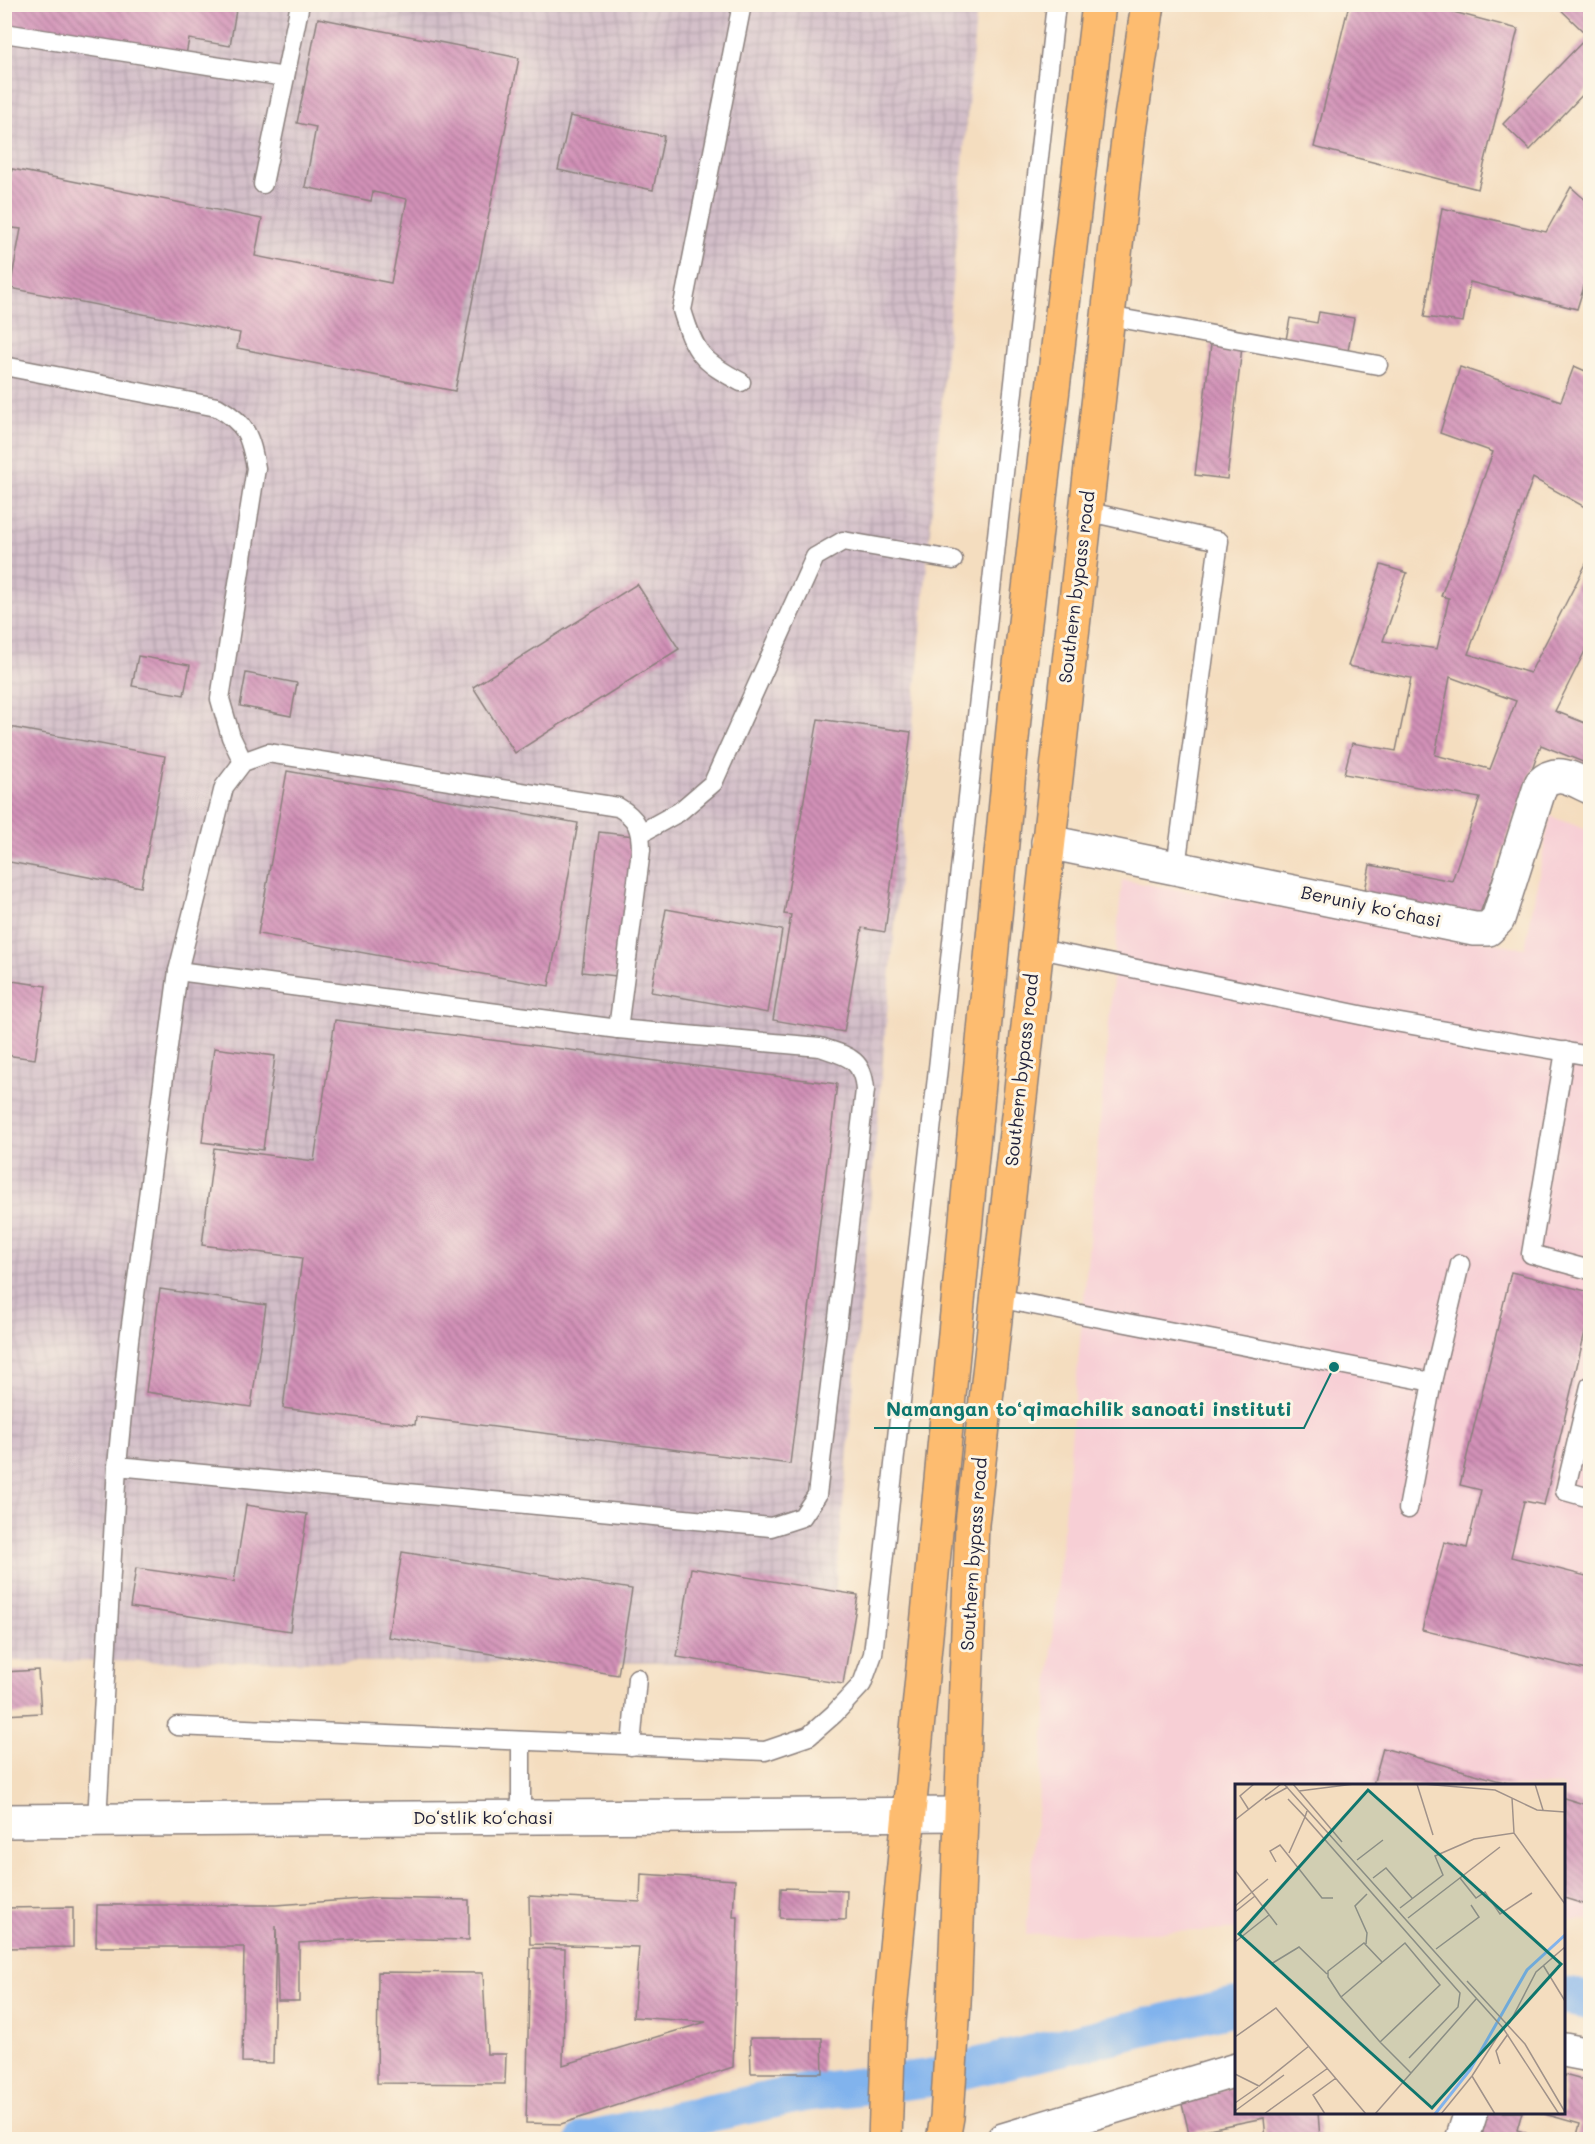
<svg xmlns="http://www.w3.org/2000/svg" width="1595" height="2144" font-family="Mali,sans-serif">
  <defs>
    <pattern id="industrial-grid" width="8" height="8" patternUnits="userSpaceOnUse" patternTransform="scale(1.5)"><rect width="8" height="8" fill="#d2bdc8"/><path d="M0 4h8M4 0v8" fill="none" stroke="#b4a2ad"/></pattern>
    <pattern id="building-back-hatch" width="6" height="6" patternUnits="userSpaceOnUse" patternTransform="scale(1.5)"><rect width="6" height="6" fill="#d291b7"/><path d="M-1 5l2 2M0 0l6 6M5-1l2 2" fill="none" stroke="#aa7696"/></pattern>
  </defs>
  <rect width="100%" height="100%" fill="#fcf5e5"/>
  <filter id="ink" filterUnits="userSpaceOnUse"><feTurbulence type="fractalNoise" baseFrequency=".0167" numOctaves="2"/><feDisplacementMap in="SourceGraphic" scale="12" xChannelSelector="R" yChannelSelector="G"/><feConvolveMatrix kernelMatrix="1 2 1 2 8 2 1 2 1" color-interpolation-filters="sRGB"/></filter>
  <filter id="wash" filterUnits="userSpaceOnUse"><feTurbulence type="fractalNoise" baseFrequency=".008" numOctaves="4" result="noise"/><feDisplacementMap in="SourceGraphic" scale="24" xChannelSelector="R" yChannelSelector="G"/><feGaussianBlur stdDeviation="1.35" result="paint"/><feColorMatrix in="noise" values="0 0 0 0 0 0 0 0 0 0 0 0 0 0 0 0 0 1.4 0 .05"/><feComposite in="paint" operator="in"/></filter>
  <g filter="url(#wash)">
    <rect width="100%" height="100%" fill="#f4ddbf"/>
    <polygon fill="#f7cfd5" points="1550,816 1590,831 1590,1920 1564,1921 1564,1786 1236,1786 1236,1930 1026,1935 1122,880 1525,948"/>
    <polygon fill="url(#industrial-grid)" points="5,5 977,5 829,1663 5,1661"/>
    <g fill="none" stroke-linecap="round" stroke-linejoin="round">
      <g stroke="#81b3ed" stroke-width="38">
        <polyline points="1564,1996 1590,2001"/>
        <polyline points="585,2140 804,2093 929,2078 1236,2006"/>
      </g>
    </g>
    <g id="blocks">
      <g fill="url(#building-back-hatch)" fill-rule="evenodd">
        <polygon points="4,4 237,4 230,46 189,39 185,60 4,29"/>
        <polygon points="1349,4 1423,4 1518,29 1478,189 1314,147"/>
        <polygon points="1555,4 1590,4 1590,87 1530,150 1503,124 1588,36"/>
        <polygon points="318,18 519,58 455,391 237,348 240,333 10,288 21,229 4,227 4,208 12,169 262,219 255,256 391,283 407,199 373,192 371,201 305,187 316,127 297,123"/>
        <polygon points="570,116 664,136 653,190 558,170"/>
        <polygon points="1571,187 1590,204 1590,282 1586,280 1577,309 1470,282 1463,322 1424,317 1442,208 1546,232"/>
        <polygon points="1319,312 1354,318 1348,351 1286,340 1290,318 1317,323"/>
        <polygon points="1211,344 1242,347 1227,479 1195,475"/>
        <path d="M 1574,366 L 1590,373 L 1590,510 L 1533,478 L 1468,654 L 1530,673 L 1590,556 L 1590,646 L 1588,645 L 1555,711 L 1590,725 L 1590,765 L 1541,745 L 1478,919 L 1364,896 L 1370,865 L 1452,881 L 1480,798 L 1344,774 L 1352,743 L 1396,751 L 1411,678 L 1348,666 L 1381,565 L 1407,573 L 1383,641 L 1437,649 L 1449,598 L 1441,596 L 1493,452 L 1440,433 L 1460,367 L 1561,401 ZM 1450,677 L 1516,701 L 1490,769 L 1435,755 Z"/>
        <polygon points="637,584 679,649 515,753 473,687"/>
        <polygon points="138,656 190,665 184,695 132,686"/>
        <polygon points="246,673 297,683 291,716 240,706"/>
        <polygon points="818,719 911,732 885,932 862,928 844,1032 773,1020 791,915 784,914"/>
        <polygon points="4,726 165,756 141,887 4,861"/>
        <polygon points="287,771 578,823 549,986 258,934"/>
        <polygon points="599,832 634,836 616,976 582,972"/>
        <polygon points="666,909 782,930 768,1013 651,992"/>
        <polygon points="5,980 46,986 35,1059 5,1055"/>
        <polygon points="335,1020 837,1084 790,1464 416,1417 415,1425 283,1408 302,1258 202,1245 214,1148 314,1161"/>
        <polygon points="214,1048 275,1056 263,1150 202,1142"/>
        <polygon points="1511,1272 1590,1292 1590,1311 1544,1505 1524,1501 1511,1557 1590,1577 1590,1671 1422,1630 1444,1542 1467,1548 1481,1490 1460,1485"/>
        <polygon points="160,1289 266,1305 251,1407 146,1392"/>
        <polygon points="246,1505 307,1514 290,1631 130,1607 136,1568 234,1582"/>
        <polygon points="402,1552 632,1589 618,1675 388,1637"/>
        <polygon points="691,1568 858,1595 843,1684 677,1657"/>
        <polygon points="38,1670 41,1713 4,1715 4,1672"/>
        <polygon points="1383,1748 1514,1785 1373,1785"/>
        <polygon points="1564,1798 1590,1806 1590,1906 1564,1898"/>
        <polygon points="641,1874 735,1880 733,1917 738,1917 733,2067 561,2124 526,2123 530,1948 565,1949 563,2065 706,2022 633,2017 639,1947 530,1944 529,1896 640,1902"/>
        <polygon points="781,1888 847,1890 846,1920 780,1918"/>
        <polygon points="376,1898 469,1900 469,1940 375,1938 299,1943 299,2001 278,2001 276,1926 273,2063 242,2062 244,1947 96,1947 97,1905 276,1905"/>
        <polygon points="73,1907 73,1947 4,1948 4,1908"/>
        <polygon points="378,1972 483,1973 487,2054 506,2054 505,2084 377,2083"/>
        <polygon points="750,2038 822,2038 823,2073 751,2073"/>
        <polygon points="1564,2075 1590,2082 1590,2139 1576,2139 1580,2124 1541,2113 1564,2112"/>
        <polygon points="1236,2086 1236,2112 1318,2112 1320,2139 1266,2139 1264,2118 1189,2133 1181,2100"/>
        <polygon points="1488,2112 1522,2112 1517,2130 1526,2133 1524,2139 1481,2139"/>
      </g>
    </g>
  </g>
  <g filter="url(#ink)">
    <use href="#blocks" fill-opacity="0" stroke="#8b807d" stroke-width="1.5"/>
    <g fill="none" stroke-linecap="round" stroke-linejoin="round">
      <defs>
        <g id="service">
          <polyline points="4,33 285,77"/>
          <polyline points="263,184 300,4"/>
          <polyline points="1108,316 1378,365"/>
          <path d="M 4,366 L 217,407 C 247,424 250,436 256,468 L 220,699 L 231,737 L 243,762"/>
          <path d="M 741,382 C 701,361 695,353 682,310 L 742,4"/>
          <polyline points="1085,511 1219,541 1176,867"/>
          <polyline points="641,833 679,812 713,783 815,557 843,541 953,560"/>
          <polyline points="1035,948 1389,1021 1590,1056"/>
          <path d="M 178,971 L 224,787 L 243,762 L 268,753 L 618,807 C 637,818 641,828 641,850 L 618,1029"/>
          <polyline points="1565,1051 1531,1254 1590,1270"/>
          <polyline points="997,1298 1432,1382 1460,1264"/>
          <polyline points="1590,1386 1565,1491 1590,1498"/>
          <polyline points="1408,1509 1432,1382"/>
          <polyline points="177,1726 765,1751 809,1736 834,1714 862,1684 873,1654 1056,4"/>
          <polyline points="631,1746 637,1678"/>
          <polyline points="521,1818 521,1741"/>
          <path d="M 97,1820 L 117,1466 L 129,1340 L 178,971 L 618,1029 L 820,1047 C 847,1056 863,1058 865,1090 L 817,1495 L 802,1517 L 771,1527 L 117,1466"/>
        </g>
        <g id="minor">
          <path d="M 1048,842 L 1474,929 L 1488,929 L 1498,919 L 1541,784 C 1557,768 1572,779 1590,787"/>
          <polyline points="1564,2050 1590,2055"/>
          <polyline points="1003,2140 1236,2070"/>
          <polyline points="1462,2140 1471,2112"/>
        </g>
        <polyline id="tertiary" points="4,1821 961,1814"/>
        <g id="trunk">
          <polyline points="885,2140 889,2021 1016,698 1099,4"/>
          <polyline points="943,2140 947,2117 954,2004 972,1524 1108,316 1129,131 1148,4"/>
        </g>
      </defs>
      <use href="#service" stroke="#8b807d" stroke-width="21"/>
      <use href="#minor" stroke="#8b807d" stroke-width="36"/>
      <use href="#tertiary" stroke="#8b807d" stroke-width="36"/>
      <use href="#trunk" stroke="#8b807d" stroke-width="36"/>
      <use href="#service" stroke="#fff" stroke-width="18"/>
      <use href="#minor" stroke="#fff" stroke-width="33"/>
      <use href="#tertiary" stroke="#fff" stroke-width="33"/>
      <use href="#trunk" stroke="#fdbc70" stroke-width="33"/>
    </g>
  </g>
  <g text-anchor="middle" stroke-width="6" stroke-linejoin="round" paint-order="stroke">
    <g font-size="18" fill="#22223b" stroke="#fcf5e5">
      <text transform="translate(1077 587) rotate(-83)" y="6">Southern bypass road</text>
      <text transform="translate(1371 907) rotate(12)" y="6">Beruniy koʻchasi</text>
      <text transform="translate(1022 1070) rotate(-84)" y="6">Southern bypass road</text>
      <text transform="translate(974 1554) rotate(-86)" y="6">Southern bypass road</text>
      <text x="483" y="1824">Doʻstlik koʻchasi</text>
    </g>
  </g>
  <g transform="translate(1235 1784)">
    <rect width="330" height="330" fill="#f4ddbf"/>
    <path fill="none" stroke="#81b3ed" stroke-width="3" d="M 200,330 L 235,286 L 292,186 L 330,151"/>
    <path fill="none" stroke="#a0928a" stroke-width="1.5" d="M 49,0 L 268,244 L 324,330M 58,0 L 107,58M 182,0 L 198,51M 188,0 L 260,6 L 302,26 L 330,28M 300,0 L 308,26M 64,7 L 119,0M 277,14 L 279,49M 53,15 L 70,33 L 54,69M 30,16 L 53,3M 14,26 L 5,12 L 19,0M 72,27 L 70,33 L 225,209 L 223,223 L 174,274M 0,36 L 46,0M 122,76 L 148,56M 41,78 L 35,67 L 45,61 L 87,114 L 98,114M 0,86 L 42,141M 138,94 L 151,84 L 177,114M 225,94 L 241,114 L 250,108 L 265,130 L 297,109M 0,122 L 33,95M 165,124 L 208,91 L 200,72 L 239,55 L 279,49 L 330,120M 0,128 L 20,112M 173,134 L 265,63M 0,158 L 34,131M 131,160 L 132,149 L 120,122 L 132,110M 201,165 L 244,133 L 236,121M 36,180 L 64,163 L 92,190M 308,181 L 330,217M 232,197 L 290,260 L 330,328M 106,213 L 93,193 L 93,187 L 129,159 L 147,178M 274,240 L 301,188 L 330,163M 0,253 L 41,224 L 131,330M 145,258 L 205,201 L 170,159 L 106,213 L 145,258 L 176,289M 265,280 L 261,267 L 273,250M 0,290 L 24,302 L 74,262M 237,292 L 260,330M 0,319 L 23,303M 0,327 L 49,291M 29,330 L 93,284M 90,330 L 78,311 L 101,294M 140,330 L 242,214M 206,330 L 237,292 L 268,244"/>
    <path fill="#0f766e" fill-opacity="0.15" stroke="#0f766e" stroke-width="3" d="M 133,6 L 326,180 L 197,324 L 4,150 Z"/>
    <rect width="330" height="330" fill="none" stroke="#22223b" stroke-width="3"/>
  </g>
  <path fill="none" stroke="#0f766e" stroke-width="2" d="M1334 1367L1304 1428H874"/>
  <circle fill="#0f766e" stroke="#fcf5e5" stroke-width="2" cx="1334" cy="1367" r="6"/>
  <g font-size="20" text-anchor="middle" font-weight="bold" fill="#0f766e" stroke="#fcf5e5" stroke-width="6" stroke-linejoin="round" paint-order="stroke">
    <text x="1089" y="1416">Namangan to‘qimachilik sanoati instituti</text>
  </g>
  <rect width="1595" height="2144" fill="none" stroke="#fcf5e5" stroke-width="24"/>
</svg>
